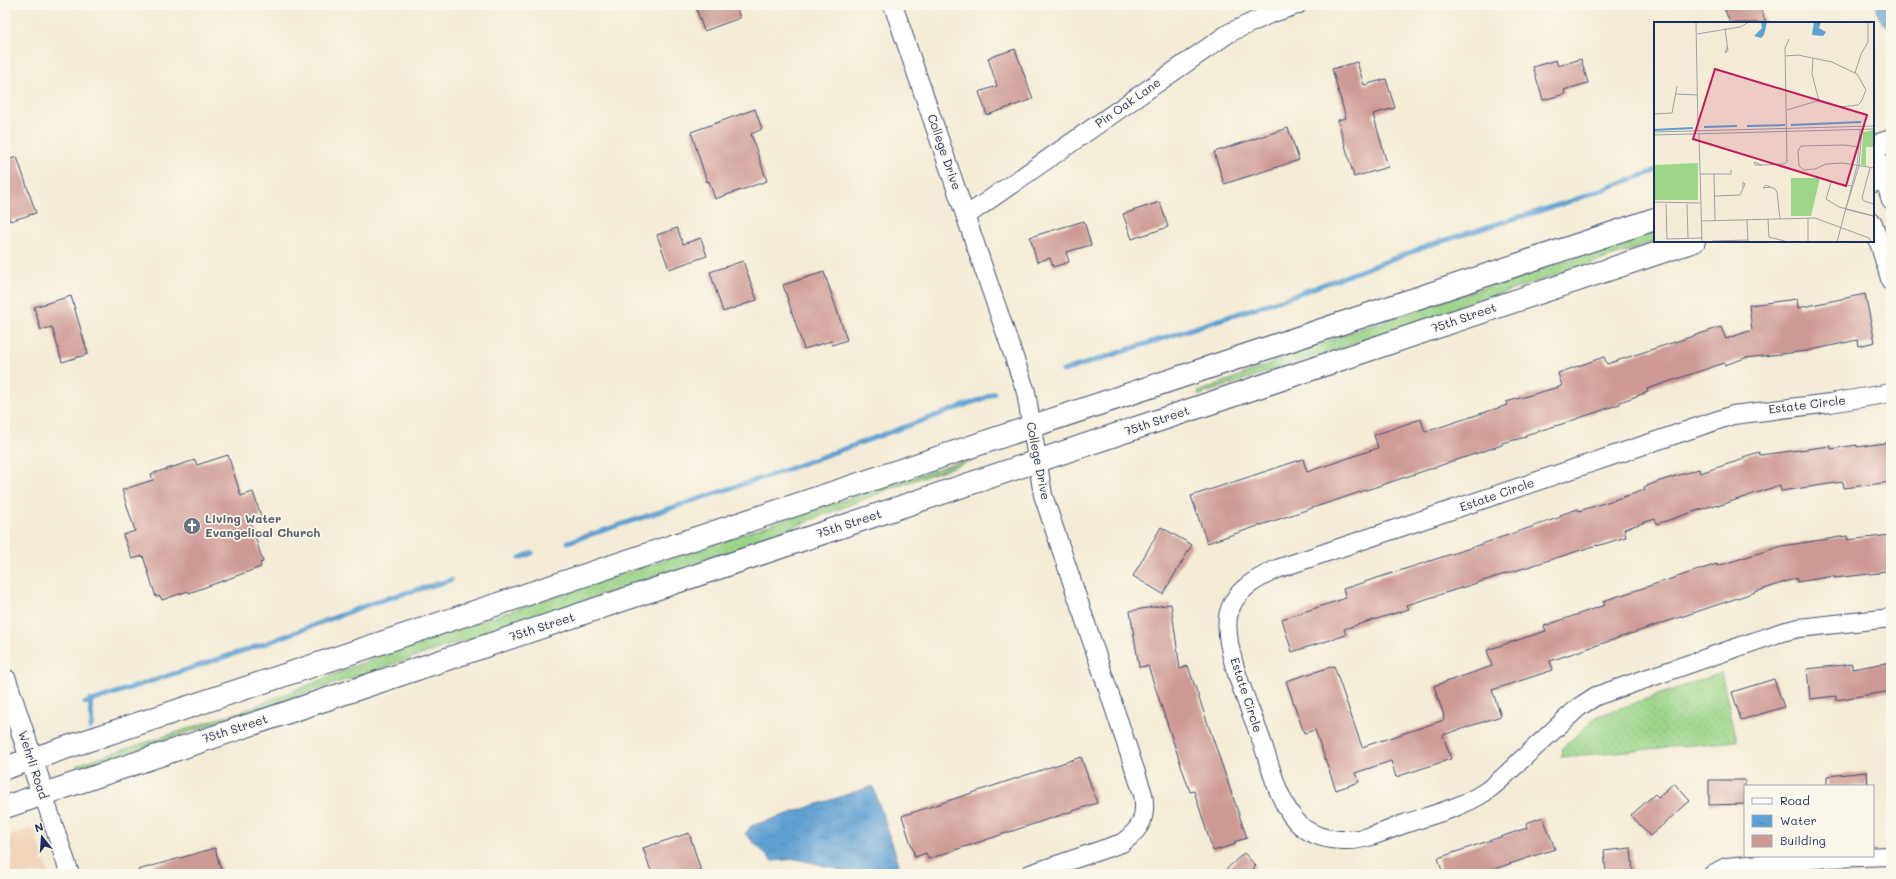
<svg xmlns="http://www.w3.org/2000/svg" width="1896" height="879" font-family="Mali,sans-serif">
  <defs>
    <pattern id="grass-dots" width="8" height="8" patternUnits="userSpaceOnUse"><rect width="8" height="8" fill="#9cd689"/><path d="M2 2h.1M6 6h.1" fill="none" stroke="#86b879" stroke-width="1.8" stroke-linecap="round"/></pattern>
    <pattern id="water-ripples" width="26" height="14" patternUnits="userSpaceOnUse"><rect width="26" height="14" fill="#5fa0d2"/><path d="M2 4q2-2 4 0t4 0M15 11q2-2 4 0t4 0" fill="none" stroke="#4e83ae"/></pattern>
  </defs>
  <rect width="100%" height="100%" fill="#fbf7ec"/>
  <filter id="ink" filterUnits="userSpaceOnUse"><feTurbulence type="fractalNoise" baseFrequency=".025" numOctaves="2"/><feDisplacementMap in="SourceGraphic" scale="8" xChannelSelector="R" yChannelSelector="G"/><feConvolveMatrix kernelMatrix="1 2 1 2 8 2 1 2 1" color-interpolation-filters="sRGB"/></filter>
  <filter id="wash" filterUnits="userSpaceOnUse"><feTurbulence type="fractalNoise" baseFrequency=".012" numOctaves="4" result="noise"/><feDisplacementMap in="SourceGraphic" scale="16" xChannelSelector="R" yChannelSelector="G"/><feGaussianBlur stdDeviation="0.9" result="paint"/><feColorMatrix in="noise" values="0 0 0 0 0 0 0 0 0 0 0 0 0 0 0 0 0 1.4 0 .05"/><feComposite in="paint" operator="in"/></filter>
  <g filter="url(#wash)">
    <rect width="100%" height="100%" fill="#f4ecd6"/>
    <polygon fill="#f1d5bd" points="33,828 49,874 5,874 5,837"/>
    <g fill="url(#grass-dots)" stroke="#5c8274">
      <polygon points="1655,231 1655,241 1658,241 1199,395 1198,392 1354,331"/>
      <polygon points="979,455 979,458 892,488 736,550 78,769 77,765 251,708 397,649"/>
      <polygon points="1721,673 1737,741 1561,757 1562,748 1598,716"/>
    </g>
    <g fill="url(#water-ripples)" stroke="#3d6898">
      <path d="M 1877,5 L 1891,5 L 1891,28 C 1880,22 1877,18 1877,5 Z"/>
      <polygon points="873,786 900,867 879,874 848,874 834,868 797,859 772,861 745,834 751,826"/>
    </g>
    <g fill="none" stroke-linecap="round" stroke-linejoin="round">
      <g stroke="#5fa0d2" stroke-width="5">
        <polyline points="1063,371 1289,297 1436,243 1568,202 1655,171"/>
        <polyline points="568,542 774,474 985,398 994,393"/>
        <polyline points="520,558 532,553"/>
        <polyline points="90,700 92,724 90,728"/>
        <polyline points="85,703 264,644 378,601 451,580"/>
      </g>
    </g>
    <g id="blocks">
      <g fill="#cd9994">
        <polygon points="695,5 736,5 740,18 704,31"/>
        <polygon points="1723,5 1759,5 1766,23 1730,23"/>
        <polygon points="1015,49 1033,99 987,115 979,92 997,86 988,58"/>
        <polygon points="1581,59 1588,83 1564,90 1565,94 1543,100 1533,67 1556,60 1558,66"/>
        <polygon points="1357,62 1364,85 1386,79 1395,108 1373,114 1388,167 1354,177 1338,120 1346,118 1332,69"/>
        <polygon points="755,109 762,129 751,134 767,181 715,199 709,181 707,182 691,132"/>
        <polygon points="1288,128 1299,160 1224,184 1214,152"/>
        <polygon points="17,157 36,213 10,221 5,207 5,161"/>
        <polygon points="1160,202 1168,227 1132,239 1123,214"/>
        <polygon points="1084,221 1091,245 1066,252 1069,262 1053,267 1050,258 1037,262 1030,237"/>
        <polygon points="677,228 683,244 701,238 707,256 669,269 657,235"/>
        <polygon points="743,261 757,300 723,312 710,272"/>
        <polygon points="824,272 847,340 832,345 831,341 804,349 783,285"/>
        <polygon points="1865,294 1875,342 1858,346 1857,340 1807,351 1745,358 1725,365 1724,363 1647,389 1648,392 1620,402 1620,404 1562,424 1525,435 1526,437 1502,443 1502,445 1207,543 1191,496 1303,459 1307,472 1378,448 1374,435 1421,419 1425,432 1507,405 1506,402 1562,386 1558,373 1604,357 1607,364 1721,327 1726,339 1752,330 1749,305 1797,299 1798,308"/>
        <polygon points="71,296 88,354 62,362 52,327 41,330 34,307"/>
        <polygon points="1891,442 1891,482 1844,488 1843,482 1781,491 1780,485 1718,506 1717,504 1657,524 1655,519 1624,529 1626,537 1597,546 1597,545 1407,605 1409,609 1344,629 1346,635 1292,652 1282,619 1346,598 1343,589 1464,550 1561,517 1560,515 1578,509 1579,511 1645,490 1644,487 1660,481 1699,469 1700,473 1744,459 1743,457 1759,452 1760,455 1831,446 1831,449 1857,445 1857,447"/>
        <polygon points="228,455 241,496 253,492 261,516 250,520 263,562 260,563 261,567 189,593 188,591 162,600 160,596 156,597 143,556 132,559 123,535 135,531 122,490 153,480 151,474 195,460 197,465"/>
        <polygon points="1161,527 1192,545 1163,594 1133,576"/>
        <polygon points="1891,535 1891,570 1879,572 1879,573 1834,578 1834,576 1797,582 1797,578 1550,661 1553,670 1492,690 1501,716 1443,735 1451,759 1396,777 1391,761 1355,773 1359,782 1336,790 1315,730 1304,733 1286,681 1334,666 1362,747 1444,720 1443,716 1444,716 1434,686 1492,666 1487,650 1546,631 1544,626 1605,605 1603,601 1717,564 1717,566 1782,546 1847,536 1848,540"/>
        <polygon points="1171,604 1180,669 1188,666 1247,838 1234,842 1236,844 1213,851 1194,791 1190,792 1148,666 1139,667 1130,611"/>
        <polygon points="1891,662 1891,691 1836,700 1836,696 1810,699 1807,669 1852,664 1852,669"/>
        <polygon points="1774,679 1784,707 1741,720 1732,692"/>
        <polygon points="1081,757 1097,803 928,859 926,853 915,857 902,816"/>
        <polygon points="1867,772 1868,786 1827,786 1827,776"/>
        <polygon points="1709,780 1745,780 1745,804 1709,805"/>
        <polygon points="1674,783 1690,801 1650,836 1631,815 1655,794 1658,797"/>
        <polygon points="1543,817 1555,849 1479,874 1443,874 1438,858 1527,828 1526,823"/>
        <polygon points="689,833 702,874 652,874 643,848"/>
        <polygon points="215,848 222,874 139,874 138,870"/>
        <polygon points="1631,848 1633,874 1606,874 1604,851"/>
        <polygon points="1244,853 1256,866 1248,874 1221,874"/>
      </g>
    </g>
  </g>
  <g filter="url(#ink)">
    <use href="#blocks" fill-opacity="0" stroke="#3c4b70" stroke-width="1"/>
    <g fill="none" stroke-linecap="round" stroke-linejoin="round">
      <defs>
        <g id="minor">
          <path d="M 893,5 L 1026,392 L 1043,495 L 1143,794 C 1147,818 1141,829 1122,843 L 1030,874"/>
          <polyline points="1874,146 1891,200"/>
          <polyline points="966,216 1229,33 1270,14 1297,5"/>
          <polyline points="1873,223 1891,282"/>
          <path d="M 1891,393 L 1830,403 L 1733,415 L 1277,569 C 1256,579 1232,591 1228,617 C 1223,651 1251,710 1262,742 C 1271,768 1280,808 1301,826 C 1313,836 1330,840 1345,840 C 1365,841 1385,831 1404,824 C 1431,815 1461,808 1485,792 C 1497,784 1509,772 1520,761 C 1540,743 1559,725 1579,707 L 1596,696 L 1782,632 L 1799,628 L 1891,618"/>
          <polyline points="43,794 70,874"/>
          <polyline points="1713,874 1726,867 1828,858 1891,856"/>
        </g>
        <g id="major">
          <polyline points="1873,147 1891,141"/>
          <polyline points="1873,181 1891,175"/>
          <polyline points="5,680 43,794"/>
          <polyline points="5,768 1655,219"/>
          <polyline points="5,807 1694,241"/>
        </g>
      </defs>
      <use href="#minor" stroke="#3c4b70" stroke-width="20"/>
      <use href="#major" stroke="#3c4b70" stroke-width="24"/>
      <use href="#minor" stroke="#fff" stroke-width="18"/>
      <use href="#major" stroke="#fff" stroke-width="22"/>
    </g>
  </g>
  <defs>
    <symbol id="church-disc" viewBox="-11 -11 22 22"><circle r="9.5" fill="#6b7280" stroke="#fbf7ec"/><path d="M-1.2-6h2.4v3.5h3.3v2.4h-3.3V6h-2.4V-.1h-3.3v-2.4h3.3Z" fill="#fff"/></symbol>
  </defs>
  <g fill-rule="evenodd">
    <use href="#church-disc" x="182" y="516" width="20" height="20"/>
  </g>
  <g text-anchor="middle" stroke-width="3.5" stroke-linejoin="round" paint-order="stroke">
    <g font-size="12" fill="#1b2f5e" stroke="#fbf7ec">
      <text transform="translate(1128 103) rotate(-35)" y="4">Pin Oak Lane</text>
      <text transform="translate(944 152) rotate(71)" y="4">College Drive</text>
      <text transform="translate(1464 318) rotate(-19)" y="4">75th Street</text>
      <text transform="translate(1807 405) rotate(-7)" y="4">Estate Circle</text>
      <text transform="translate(1157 421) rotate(-19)" y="4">75th Street</text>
      <text transform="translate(1038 461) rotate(79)" y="4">College Drive</text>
      <text transform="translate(1497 495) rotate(-19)" y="4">Estate Circle</text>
      <text transform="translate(849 524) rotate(-18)" y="4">75th Street</text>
      <text transform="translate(542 627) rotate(-18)" y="4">75th Street</text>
      <text transform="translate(1246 695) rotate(72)" y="4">Estate Circle</text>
      <text transform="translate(235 729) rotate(-18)" y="4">75th Street</text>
      <text transform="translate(33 765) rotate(72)" y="4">Wehrli Road</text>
    </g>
    <g font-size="12" font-weight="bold" fill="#5b616d" stroke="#fbf7ec" text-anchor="start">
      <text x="205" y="523">Living Water<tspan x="205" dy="14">Evangelical Church</tspan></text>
    </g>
  </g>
  <g transform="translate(1654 22)">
    <rect width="220" height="220" fill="#f4ecd6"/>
    <path d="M 220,108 L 220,125 L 212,125 L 212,144 L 207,143 L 209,110 ZM 137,156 L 166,156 L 157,194 L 137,194 Z" fill="#9cd689"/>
    <path d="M 44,141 L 44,178 L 0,178 L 0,143 Z" fill="#9cd689"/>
    <path d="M 37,154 L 37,166 L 25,167 L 27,157 Z" fill="#9cd689"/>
    <path d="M 107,0 L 113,0 L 110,13 L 107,16 L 100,14 L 108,6 ZM 160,0 L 167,0 L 165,6 L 172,10 L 169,14 L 158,13 Z" fill="#5fa0d2"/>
    <path fill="none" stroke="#5fa0d2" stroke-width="2" d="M 137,103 L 207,100M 93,104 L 131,103M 50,105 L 83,104M 0,108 L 39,106"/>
    <path fill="none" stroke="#9da0a6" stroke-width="1" d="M 42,0 L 44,110M 71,6 L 74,29 L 71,31 L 73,25M 43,12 L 86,5 L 95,0M 131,34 L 144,33 L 178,40 L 203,52 L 212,68 L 207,80 L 204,83 L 186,85 L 163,79 L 133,88M 159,36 L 158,52 L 165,79M 201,51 L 207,32 L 214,20 L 214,0M 21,72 L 44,73M 0,92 L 18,91 L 23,64M 0,110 L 220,104M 45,112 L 48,220M 0,113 L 220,107M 206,125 L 190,123 L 147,124 L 144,129 L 145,144 L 150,148 L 161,147 L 172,142 L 189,141 L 220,146M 108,143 L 100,140 L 101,143 L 108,143 L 128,142 L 130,142 L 133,140 L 131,26 L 135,17M 216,146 L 208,176 L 210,179 L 220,182M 46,152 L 77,152 L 77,148M 60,152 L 61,198M 198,164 L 177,160 L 172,177 L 185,185 L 220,194M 116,165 L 109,166 L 112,163 L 116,165 L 119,166 L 121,167 L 123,170 L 126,197M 61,174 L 86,173 L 91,162 L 89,160 L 89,166M 0,180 L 46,181M 12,182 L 13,217 L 48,216M 33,182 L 34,216M 192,186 L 205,144 L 208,107M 191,187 L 219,194M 154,196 L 154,220M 114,197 L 115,215 L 134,220M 93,198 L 94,220M 47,199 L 161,196 L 215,216 L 218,220M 58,219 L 94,218M 183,220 L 203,144 L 206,108"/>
    <path fill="#c2185b" fill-opacity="0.15" stroke="#c2185b" stroke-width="2" d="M 61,47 L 213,93 L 192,164 L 39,117 Z"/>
    <rect width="220" height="220" fill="none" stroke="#1b2f5e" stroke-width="2"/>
  </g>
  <rect width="1896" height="879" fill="none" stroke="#fbf7ec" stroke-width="20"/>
  <rect x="1744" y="785" width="130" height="72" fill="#fbf7ec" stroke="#a1a7b3"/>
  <rect x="1752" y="798" width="20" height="6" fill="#ffffff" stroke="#a1a7b3"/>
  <text x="1780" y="805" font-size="12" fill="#1b2f5e">Road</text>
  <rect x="1752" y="815" width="20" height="12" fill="url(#water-ripples)" stroke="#a1a7b3"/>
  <text x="1780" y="825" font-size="12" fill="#1b2f5e">Water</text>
  <rect x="1752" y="835" width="20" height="12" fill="#cd9994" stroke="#a1a7b3"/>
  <text x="1780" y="845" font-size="12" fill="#1b2f5e">Building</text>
  <g transform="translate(42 837) rotate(343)" stroke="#fbf7ec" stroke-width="3" paint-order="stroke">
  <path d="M0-3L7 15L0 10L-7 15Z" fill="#1b2f5e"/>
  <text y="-6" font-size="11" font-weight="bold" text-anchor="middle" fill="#1b2f5e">N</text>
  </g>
</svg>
